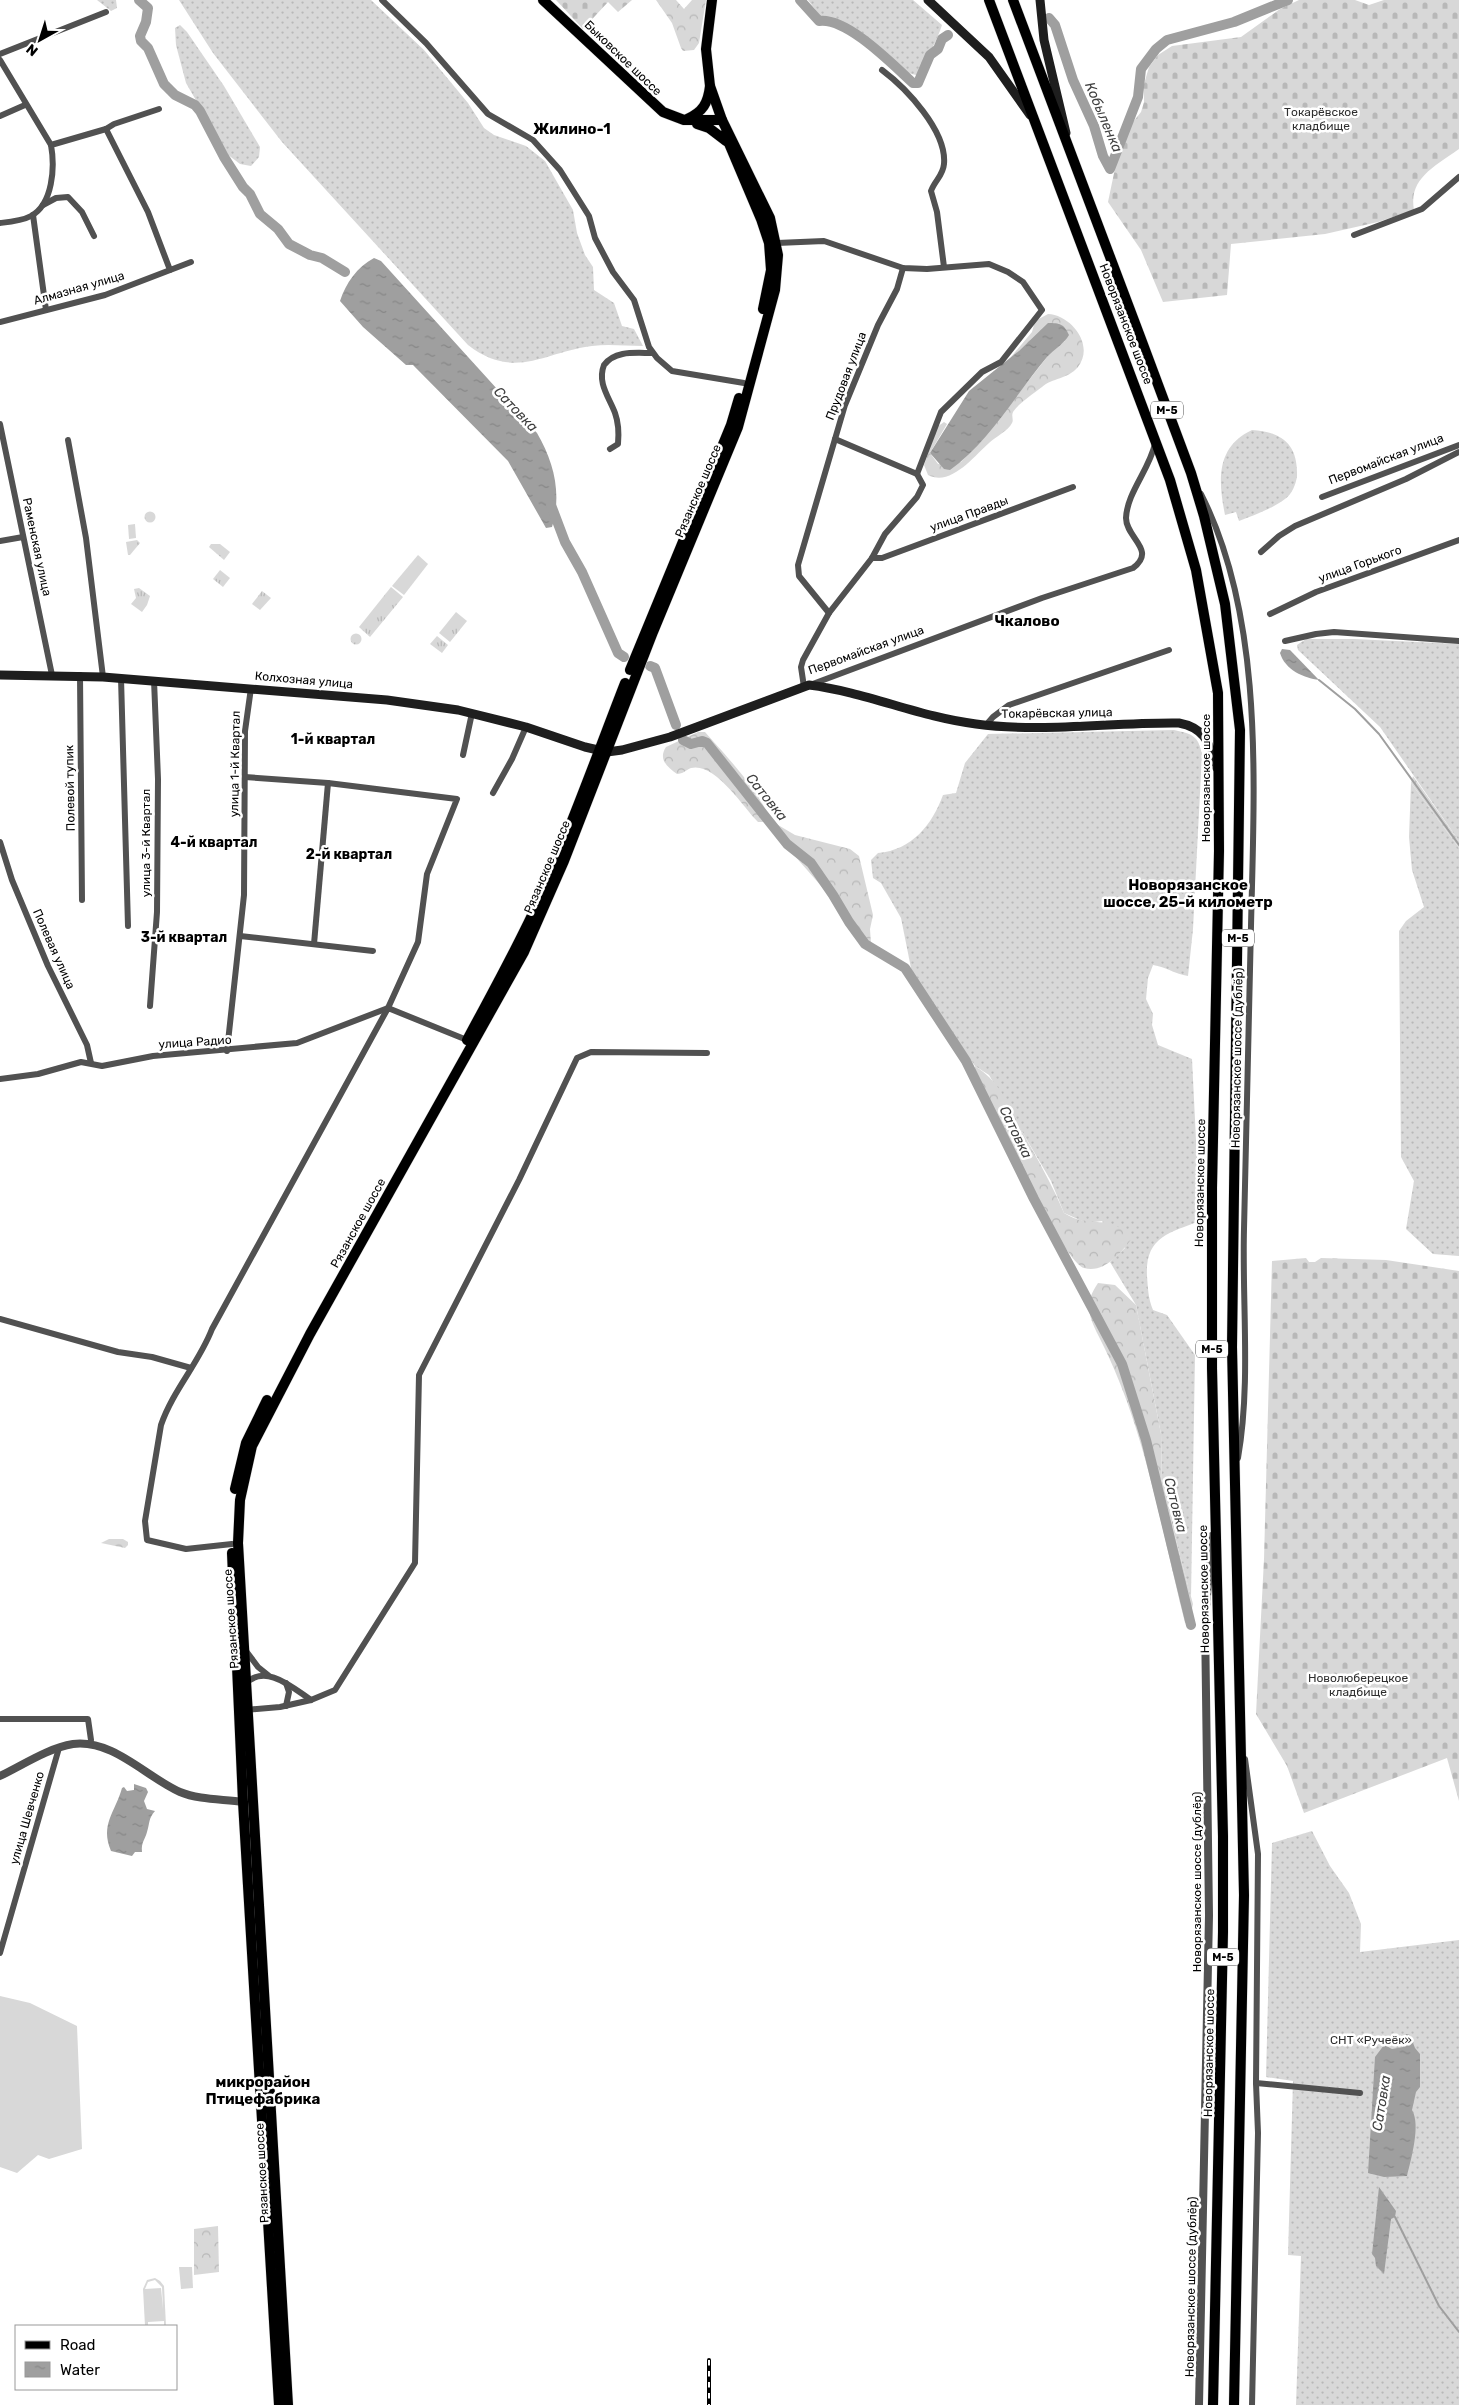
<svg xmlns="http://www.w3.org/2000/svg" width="1459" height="2405" font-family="Rubik,sans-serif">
  <defs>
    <pattern id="grass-dots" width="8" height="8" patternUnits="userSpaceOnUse" patternTransform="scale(1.25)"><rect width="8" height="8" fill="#d8d8d8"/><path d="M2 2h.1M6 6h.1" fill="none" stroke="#b8b8b8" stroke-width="1.8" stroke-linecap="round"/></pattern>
    <pattern id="forest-crowns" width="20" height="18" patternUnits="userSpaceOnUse" patternTransform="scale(1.25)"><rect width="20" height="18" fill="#d8d8d8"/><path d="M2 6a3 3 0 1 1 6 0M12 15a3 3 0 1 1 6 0" fill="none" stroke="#b8b8b8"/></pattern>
    <pattern id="cemetery-stones" width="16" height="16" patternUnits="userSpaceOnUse" patternTransform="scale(1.25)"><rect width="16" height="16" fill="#d8d8d8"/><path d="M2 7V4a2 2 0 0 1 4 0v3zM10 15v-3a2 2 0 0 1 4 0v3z" fill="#b8b8b8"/></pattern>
    <pattern id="park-tufts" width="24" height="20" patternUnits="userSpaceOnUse" patternTransform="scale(1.25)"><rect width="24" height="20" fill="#d8d8d8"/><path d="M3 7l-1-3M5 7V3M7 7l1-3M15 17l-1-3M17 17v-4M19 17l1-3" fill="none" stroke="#b8b8b8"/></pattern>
    <pattern id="water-ripples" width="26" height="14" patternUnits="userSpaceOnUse" patternTransform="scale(1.25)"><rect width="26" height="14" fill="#9f9f9f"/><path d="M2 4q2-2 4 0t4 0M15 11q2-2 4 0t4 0" fill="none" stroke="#878787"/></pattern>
  </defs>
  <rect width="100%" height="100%" fill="#fff"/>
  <g fill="url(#grass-dots)">
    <polygon points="97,0 116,0 117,8 111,11"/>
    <path d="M 179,0 L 371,0 L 424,50 L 468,103 L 484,128 L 494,135 L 526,146 L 545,161 L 573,210 L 577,233 L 585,255 L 593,267 L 594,290 L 614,303 L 622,326 L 634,329 L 643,346 C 626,346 608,344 592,346 C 544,352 515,381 468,345 L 282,142 L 213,53 Z"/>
    <path d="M 808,0 L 913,0 L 942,25 C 938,38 925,65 916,75 L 904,72 L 876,44 L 829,17 L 820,16 Z"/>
    <polygon points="180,25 187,32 224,86 260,147 259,157 251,166 240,164 227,154 186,83 176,45 175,28"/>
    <path d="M 1252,430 C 1282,432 1298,444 1297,476 C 1296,484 1292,494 1285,499 C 1272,509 1254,515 1239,521 L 1236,512 L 1225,515 C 1218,480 1216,447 1252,430 Z"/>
    <polygon points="1306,639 1354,639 1459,644 1459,841 1380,727 1298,650 1297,645"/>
    <path d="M 1174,730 C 1192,734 1198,735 1202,754 L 1193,929 L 1188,976 C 1175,974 1166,967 1153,965 L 1148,978 L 1146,999 L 1153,1014 L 1152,1025 L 1158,1045 L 1192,1059 L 1200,1221 C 1169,1233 1145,1237 1147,1276 C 1148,1288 1148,1298 1153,1310 L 1167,1315 L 1195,1355 L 1191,1597 L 1162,1487 L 1161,1434 L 1136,1305 L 1110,1262 L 1125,1248 L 1102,1221 L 1087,1223 L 1064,1213 L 1051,1181 L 989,1075 L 975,1066 L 912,973 L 901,918 L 881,883 L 873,878 L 871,860 L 878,853 C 912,850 932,825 943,795 L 956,793 L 965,763 L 988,734 Z"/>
    <polygon points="1411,783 1459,848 1459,1256 1433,1254 1406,1229 1414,1181 1401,1157 1399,931 1406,921 1424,907 1412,870 1409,837"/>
    <polygon points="1312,1831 1330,1866 1349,1893 1361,1924 1360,1952 1459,1940 1459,2405 1296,2405 1301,2256 1288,2255 1293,2081 1266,2077 1272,1843"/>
  </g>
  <g fill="url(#forest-crowns)">
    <polygon points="656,0 676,0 684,9 692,0 706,0 699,43 694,50 683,51 681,48 672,23"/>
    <path d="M 1048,314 C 1071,315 1095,345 1078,367 C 1068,379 1052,378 1042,387 C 1033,394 1019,403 1013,412 C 1011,416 1014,420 1012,423 C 1008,431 995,437 989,443 C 974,456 951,487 928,475 L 924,465 L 937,427 L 944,422 L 947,424 L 930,453 L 938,464 L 961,462 L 994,425 L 1047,357 L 1055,347 L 1065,341 L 1020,350 L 1010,358 L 1032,332 L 1035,321 Z"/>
    <path d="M 698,732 L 705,732 C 721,750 764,796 768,817 L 764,822 L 758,822 C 743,807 715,762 691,768 C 686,770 683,774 677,774 C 667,767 658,759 666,747 Z"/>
    <polygon points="1413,776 1459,841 1459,848 1411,783"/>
    <polygon points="773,822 795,835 850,849 859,856 873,915 870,929 871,944 860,941 829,895 772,830 770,826"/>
    <path d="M 975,1066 C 1004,1084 1013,1116 1029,1144 C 1042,1167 1054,1189 1064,1213 C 1091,1230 1109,1212 1132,1238 C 1122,1252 1104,1274 1084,1268 C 1063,1261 1003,1130 991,1104 C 987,1095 979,1087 976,1077 C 975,1074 975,1070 975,1066 Z"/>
    <path d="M 1098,1283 L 1115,1285 L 1136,1305 L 1161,1434 L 1162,1487 L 1193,1604 L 1189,1622 L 1185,1623 C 1162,1532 1146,1434 1105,1349 C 1093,1323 1080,1309 1098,1283 Z"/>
    <polygon points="109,1539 123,1539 128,1542 128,1545 125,1548 101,1543"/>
    <polygon points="218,2226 219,2272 194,2275 194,2229"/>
  </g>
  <g fill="url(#cemetery-stones)">
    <polygon points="556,0 632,0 618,12 608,2 583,29"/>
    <path d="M 1299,0 L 1355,0 L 1369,5 L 1384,0 L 1459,0 L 1459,149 C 1436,166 1408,178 1414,210 L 1378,222 L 1325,234 L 1231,244 L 1227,295 L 1163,302 L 1141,250 L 1108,202 L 1118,154 L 1129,127 L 1141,112 L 1144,102 L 1144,84 L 1149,67 L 1158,55 L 1172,46 L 1241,37 L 1280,9 Z"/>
    <polygon points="1306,1258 1309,1262 1315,1262 1321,1258 1386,1260 1459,1271 1459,1801 1447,1758 1304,1813 1287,1766 1256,1714 1264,1559 1272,1261"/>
  </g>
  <g fill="url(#park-tufts)">
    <circle cx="933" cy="468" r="6"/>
    <circle cx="150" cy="517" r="5.5"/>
    <polygon points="137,540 140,543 130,555 128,555 126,542"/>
    <polygon points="211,544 220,544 230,552 224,560 209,547"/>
    <polygon points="220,570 230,578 223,587 213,579"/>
    <polygon points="391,587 403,597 370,637 359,627"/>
    <polygon points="139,588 150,596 147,605 142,612 131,604 136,598 134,589"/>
    <polygon points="262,591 271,598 260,610 252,604"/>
    <polygon points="456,612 467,621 450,642 439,633"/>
    <circle cx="356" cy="639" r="5.5"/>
    <polygon points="437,636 448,645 442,653 430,644"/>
  </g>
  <g fill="#d8d8d8" fill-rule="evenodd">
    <polygon points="135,524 136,538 129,539 128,525"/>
    <polygon points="418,555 428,564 404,595 392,586"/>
    <polygon points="0,1996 30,2003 77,2026 82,2149 49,2159 38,2155 17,2173 0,2167"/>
    <polygon points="179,2267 192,2267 193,2288 181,2289"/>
    <path d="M 155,2278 L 160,2281 L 164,2286 L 166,2326 L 164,2326 L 164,2321 L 148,2322 L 148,2316 L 148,2326 L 145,2326 L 143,2289 L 147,2280 ZM 155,2280 L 162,2287 L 163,2309 L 161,2288 L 145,2289 L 148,2282 Z"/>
  </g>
  <g fill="url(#water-ripples)">
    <path d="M 374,258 L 381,261 L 537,433 C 554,462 562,494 552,527 L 546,528 L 508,461 L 413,365 L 406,365 L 363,327 L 340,301 C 346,283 357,267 374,258 Z"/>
    <path d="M 1048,323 C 1060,323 1064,324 1069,335 C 1064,344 1054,349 1047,357 C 1017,393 988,443 950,470 L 944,469 L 930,453 L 969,391 L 1020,350 Z"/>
    <path d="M 1282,649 L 1290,650 L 1319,680 C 1304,678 1285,670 1280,653 Z"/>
    <path d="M 134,1784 L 146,1788 L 148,1792 L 144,1801 L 147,1809 L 155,1811 C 148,1819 150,1823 147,1832 C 145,1840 141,1842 142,1852 L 135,1852 L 132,1856 L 111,1851 C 100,1824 115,1813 122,1788 L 124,1787 L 127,1791 L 134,1790 Z"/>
    <path d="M 1406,2034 L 1410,2035 L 1415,2048 L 1420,2054 L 1420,2087 L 1416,2092 L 1412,2110 C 1421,2125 1411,2159 1407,2176 L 1384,2177 L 1368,2173 L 1375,2057 L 1384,2045 L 1392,2049 L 1403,2047 Z"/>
    <polygon points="1379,2187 1396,2211 1395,2217 1391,2219 1384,2274 1376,2266 1375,2258 1372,2254"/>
  </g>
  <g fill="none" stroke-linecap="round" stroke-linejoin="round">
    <g stroke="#9f9f9f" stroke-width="2">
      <polyline points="1319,680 1355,709 1379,734 1459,845"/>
      <polyline points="1395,2217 1439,2306 1459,2332"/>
    </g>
    <g stroke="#9f9f9f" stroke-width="10">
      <polyline points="139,0 148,8 146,22 140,36 141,41 148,48 164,84 175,95 195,105 200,111 224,157 243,187 250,194 260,214 278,229 289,244 310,255 322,258 345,272"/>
      <path d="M 800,0 L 819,21 C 847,17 893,65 913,83 L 918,83 L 930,55 L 938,49 L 942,39 L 948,35"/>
      <polyline points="1049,18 1055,25 1073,80 1094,126 1103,156 1110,169 1138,97 1141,69 1156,49 1167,40 1234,22 1288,0"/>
      <polyline points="551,505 565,542 582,572 618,653 624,657"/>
      <polyline points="650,666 655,668 676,725"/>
      <polyline points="683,740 691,744 702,741 707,743 787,844 811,863 833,895 849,922 865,944 905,968 966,1061 1034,1199 1122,1364 1146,1440 1191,1625"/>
    </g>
    <defs>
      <g id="primary">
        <polyline points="543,0 663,112 684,120 722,120"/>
        <path d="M 687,119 C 703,112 708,103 710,86"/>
        <polyline points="697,124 709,128 726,141"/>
        <polyline points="725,134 761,219 769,243 771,270 763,309"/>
        <polyline points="630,670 731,425 739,398"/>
        <path d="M 467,1040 C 492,993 518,947 540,898 C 571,828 597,755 625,683"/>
        <polyline points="235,1489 246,1443 267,1400"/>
        <polyline points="232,1553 243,1802 279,2405"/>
        <polyline points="288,2405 238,1543 240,1500 252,1446 310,1334 524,952 564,861 653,632 738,427 775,290 778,255 770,218 722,120 710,86 706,49 712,0"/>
      </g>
      <g id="trunk">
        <polyline points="989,0 1170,480 1196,570 1218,693 1219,851 1212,1188 1212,1368 1223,1836 1223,1932 1213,2405"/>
        <polyline points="1013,0 1141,339 1191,473 1204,516 1225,604 1240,730 1232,1347 1244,1895 1234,2405"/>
      </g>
    </defs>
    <use href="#primary" stroke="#dbdbdb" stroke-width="11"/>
    <use href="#trunk" stroke="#dbdbdb" stroke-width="11"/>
    <g stroke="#515151" stroke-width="6">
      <polyline points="382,0 426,43 488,114 533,140 560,170 589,216 595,238 613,272 634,300 649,347 657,358 672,371 744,383"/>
      <polyline points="0,54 106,12"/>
      <polyline points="0,60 51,145"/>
      <path d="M 882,70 C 906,88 947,131 944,164 C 943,176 935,180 931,191 L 937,212 L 944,267"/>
      <polyline points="0,116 25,105"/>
      <polyline points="106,129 148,212 170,270"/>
      <polyline points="43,205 56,198 68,197 82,212 94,236"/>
      <polyline points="33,215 46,310"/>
      <path d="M 0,223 C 10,222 22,221 31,216 C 53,204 55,167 51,145 L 106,129 L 114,124 L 159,109"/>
      <polyline points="1354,235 1422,209 1459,177"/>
      <polyline points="777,243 824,241 903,268 927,269 989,264 1008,272 1023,282 1042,310 1001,362 982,372 941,412 917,474"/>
      <polyline points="0,322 105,295 191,262"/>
      <polyline points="0,424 52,675"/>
      <polyline points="835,439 917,474"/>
      <polyline points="68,440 86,538 103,677"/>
      <path d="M 610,449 L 618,444 C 619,433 619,424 615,413 C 609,397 597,383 604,365 C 615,350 636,353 652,353"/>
      <path d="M 1201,494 C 1265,620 1254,788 1251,926 C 1249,1027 1246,1128 1244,1229 C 1242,1305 1251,1383 1238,1458"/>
      <polyline points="1322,497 1459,445"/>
      <polyline points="0,541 23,537"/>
      <polyline points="1261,552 1279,536 1295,526 1406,479 1459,452"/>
      <polyline points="872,558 882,558 1073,487"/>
      <polyline points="829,613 799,576 798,565 845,405 878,325 897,289 903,268"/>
      <polyline points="1270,614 1316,592 1459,540"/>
      <polyline points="1285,641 1316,634 1334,632 1459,641"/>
      <polyline points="80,675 82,900"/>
      <polyline points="121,678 128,926"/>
      <path d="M 810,685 L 1042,598 L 1133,568 C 1157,550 1126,538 1126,518 C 1127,493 1149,470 1155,444"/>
      <polyline points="804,687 801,667 803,660 829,613 872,558 885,534 917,497 923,485 917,474"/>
      <polyline points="986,725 993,717 1009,705 1169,650"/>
      <polyline points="463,755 472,713"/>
      <polyline points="493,793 512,759 526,727"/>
      <polyline points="0,842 12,880 48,966 87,1045 91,1063"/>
      <polyline points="240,936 373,951"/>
      <polyline points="314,944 328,783"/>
      <polyline points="150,1006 157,912 158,779 154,680"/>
      <polyline points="227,1051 244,895 245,731 251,688"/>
      <polyline points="0,1079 38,1074 81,1062 102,1066 153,1056 297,1043 388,1008 467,1040"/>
      <polyline points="0,1319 118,1352 152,1357 191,1368"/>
      <path d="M 232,1544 L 186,1549 L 147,1540 L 145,1521 L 161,1425 C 173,1390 199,1363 212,1329 L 388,1008 L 418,942 L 427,874 L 457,799 L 328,783 L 245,777"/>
      <polyline points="246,1651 258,1667 268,1675"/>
      <polyline points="286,1683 289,1692 286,1706"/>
      <path d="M 244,1685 C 265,1662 293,1688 311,1700"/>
      <polyline points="245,1710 280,1707 311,1700 335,1690 415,1563 419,1375 519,1180 577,1058 591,1052 707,1053"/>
      <polyline points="0,1719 88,1719 91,1740"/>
      <polyline points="1245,1759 1258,1854 1256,2083 1258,2133 1252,2405"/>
      <polyline points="0,1953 59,1748"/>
      <polyline points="1256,2083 1360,2093"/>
    </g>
    <g stroke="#515151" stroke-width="8">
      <path d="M 0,1776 C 23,1765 48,1748 73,1744 C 113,1739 146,1777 180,1792 C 199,1800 223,1799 243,1802"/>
      <polyline points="1199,2405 1209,1915 1205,1620 1212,1536"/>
    </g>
    <g stroke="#1e1e1e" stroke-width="9">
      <polyline points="928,0 989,57 1030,115"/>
      <polyline points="1040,0 1044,40 1066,133"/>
      <path d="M 0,675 L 103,677 L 387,700 L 458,710 L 526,727 L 585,747 L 607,752 L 622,750 L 670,737 L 809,685 C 866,692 919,717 976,724 C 1043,733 1111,722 1179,723 C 1206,728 1209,744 1217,768"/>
    </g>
    <use href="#primary" stroke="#000" stroke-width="10"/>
    <use href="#trunk" stroke="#000" stroke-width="10"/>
    <defs>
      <polyline id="rail" points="709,2360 709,2405"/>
    </defs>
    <use href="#rail" stroke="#000" stroke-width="4"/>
    <use href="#rail" stroke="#fff" stroke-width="2" stroke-dasharray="5.5" stroke-linecap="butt"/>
  </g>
  <g text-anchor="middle" stroke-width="5" stroke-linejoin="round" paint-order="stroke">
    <g fill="#fff" stroke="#4c4c4c" stroke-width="1">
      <rect x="1151" y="401.5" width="32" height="17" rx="4"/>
      <rect x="1222" y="929.5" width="32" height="17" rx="4"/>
      <rect x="1196" y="1340.5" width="32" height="17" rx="4"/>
      <rect x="1207" y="1948.5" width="32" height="17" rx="4"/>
    </g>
    <g font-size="11" font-weight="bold" fill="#000">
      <text x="1167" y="414">М-5</text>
      <text x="1238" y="942">М-5</text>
      <text x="1212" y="1353">М-5</text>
      <text x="1223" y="1961">М-5</text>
    </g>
    <g font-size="12" fill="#000" stroke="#fff">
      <text transform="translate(623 58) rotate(44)" y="4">Быковское шоссе</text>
      <text transform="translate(79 288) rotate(-16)" y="4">Алмазная улица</text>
      <text transform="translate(1126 324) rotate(69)" y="4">Новорязанское шоссе</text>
      <text transform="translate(846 376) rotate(-69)" y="4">Прудовая улица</text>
      <text transform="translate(1386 459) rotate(-21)" y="4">Первомайская улица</text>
      <text transform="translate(698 491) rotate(-67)" y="4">Рязанское шоссе</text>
      <text transform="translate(969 514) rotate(-20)" y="4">улица Правды</text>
      <text transform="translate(37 547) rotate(78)" y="4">Раменская улица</text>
      <text transform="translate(1360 564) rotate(-20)" y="4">улица Горького</text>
      <text transform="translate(866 650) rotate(-20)" y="4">Первомайская улица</text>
      <text transform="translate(304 680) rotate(5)" y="4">Колхозная улица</text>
      <text transform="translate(1057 713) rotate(-1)" y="4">Токарёвская улица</text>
      <text transform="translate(235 764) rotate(-89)" y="4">улица 1-й Квартал</text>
      <text transform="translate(1206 778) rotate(-90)" y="4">Новорязанское шоссе</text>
      <text transform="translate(70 788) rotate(-91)" y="4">Полевой тупик</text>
      <text transform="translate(146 843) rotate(-90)" y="4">улица 3-й Квартал</text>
      <text transform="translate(547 867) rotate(-67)" y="4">Рязанское шоссе</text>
      <text transform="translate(54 949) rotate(66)" y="4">Полевая улица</text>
      <text transform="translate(195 1042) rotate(-4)" y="4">улица Радио</text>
      <text transform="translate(1237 1058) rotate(-89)" y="4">Новорязанское шоссе (дублёр)</text>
      <text transform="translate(1200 1183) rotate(-89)" y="4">Новорязанское шоссе</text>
      <text transform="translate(358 1223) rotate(-61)" y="4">Рязанское шоссе</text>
      <text transform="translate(1204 1589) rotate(-91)" y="4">Новорязанское шоссе</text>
      <text transform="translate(231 1619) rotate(-94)" y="4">Рязанское шоссе</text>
      <text transform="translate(27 1818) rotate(-74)" y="4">улица Шевченко</text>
      <text transform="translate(1197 1882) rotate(-90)" y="4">Новорязанское шоссе (дублёр)</text>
      <text transform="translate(1209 2053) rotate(-89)" y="4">Новорязанское шоссе</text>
      <text transform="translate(262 2173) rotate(-93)" y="4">Рязанское шоссе</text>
      <text transform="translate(1191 2287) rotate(-89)" y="4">Новорязанское шоссе (дублёр)</text>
    </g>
    <g font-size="12" fill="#2f2f2f" stroke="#fff">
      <text x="1321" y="116">Токарёвское<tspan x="1321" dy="14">кладбище</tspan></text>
      <text x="1358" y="1682">Новолюберецкое<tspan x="1358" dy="14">кладбище</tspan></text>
      <text x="1371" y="2044">СНТ «Ручеёк»</text>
    </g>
    <g font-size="14" font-style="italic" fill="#404040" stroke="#fff">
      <text transform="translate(1104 117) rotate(67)" y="5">Кобыленка</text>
      <text transform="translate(516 409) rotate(46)" y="5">Сатовка</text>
      <text transform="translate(767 797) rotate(51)" y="5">Сатовка</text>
      <text transform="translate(1016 1132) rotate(64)" y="5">Сатовка</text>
      <text transform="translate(1176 1505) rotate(76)" y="5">Сатовка</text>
      <text transform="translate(1381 2103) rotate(-81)" y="5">Сатовка</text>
    </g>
    <g font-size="14" font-weight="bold" fill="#000" stroke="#fff">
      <text x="333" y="744">1-й квартал</text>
      <text x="214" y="847">4-й квартал</text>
      <text x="349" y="859">2-й квартал</text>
      <text x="184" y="942">3-й квартал</text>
    </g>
    <g font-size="15" font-weight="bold" fill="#000" stroke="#fff">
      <text x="572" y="134">Жилино-1</text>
      <text x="1027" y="626">Чкалово</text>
      <text x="1188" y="890">Новорязанское<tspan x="1188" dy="17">шоссе, 25-й километр</tspan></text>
      <text x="263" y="2087">микрорайон<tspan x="263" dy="17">Птицефабрика</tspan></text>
    </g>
  </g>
  <rect x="15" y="2325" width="162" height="65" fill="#ffffff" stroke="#999999"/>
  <rect x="25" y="2341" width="25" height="8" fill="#000000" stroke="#999999"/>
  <text x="60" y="2350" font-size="15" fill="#000000">Road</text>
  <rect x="25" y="2362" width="25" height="15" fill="url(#water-ripples)" stroke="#999999"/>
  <text x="60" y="2375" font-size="15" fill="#000000">Water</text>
  <g transform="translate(40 40) rotate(219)" stroke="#ffffff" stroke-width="4" paint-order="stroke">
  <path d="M0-4L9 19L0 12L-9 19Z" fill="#000000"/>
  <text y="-8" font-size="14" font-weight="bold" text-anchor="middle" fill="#000000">N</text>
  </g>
</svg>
